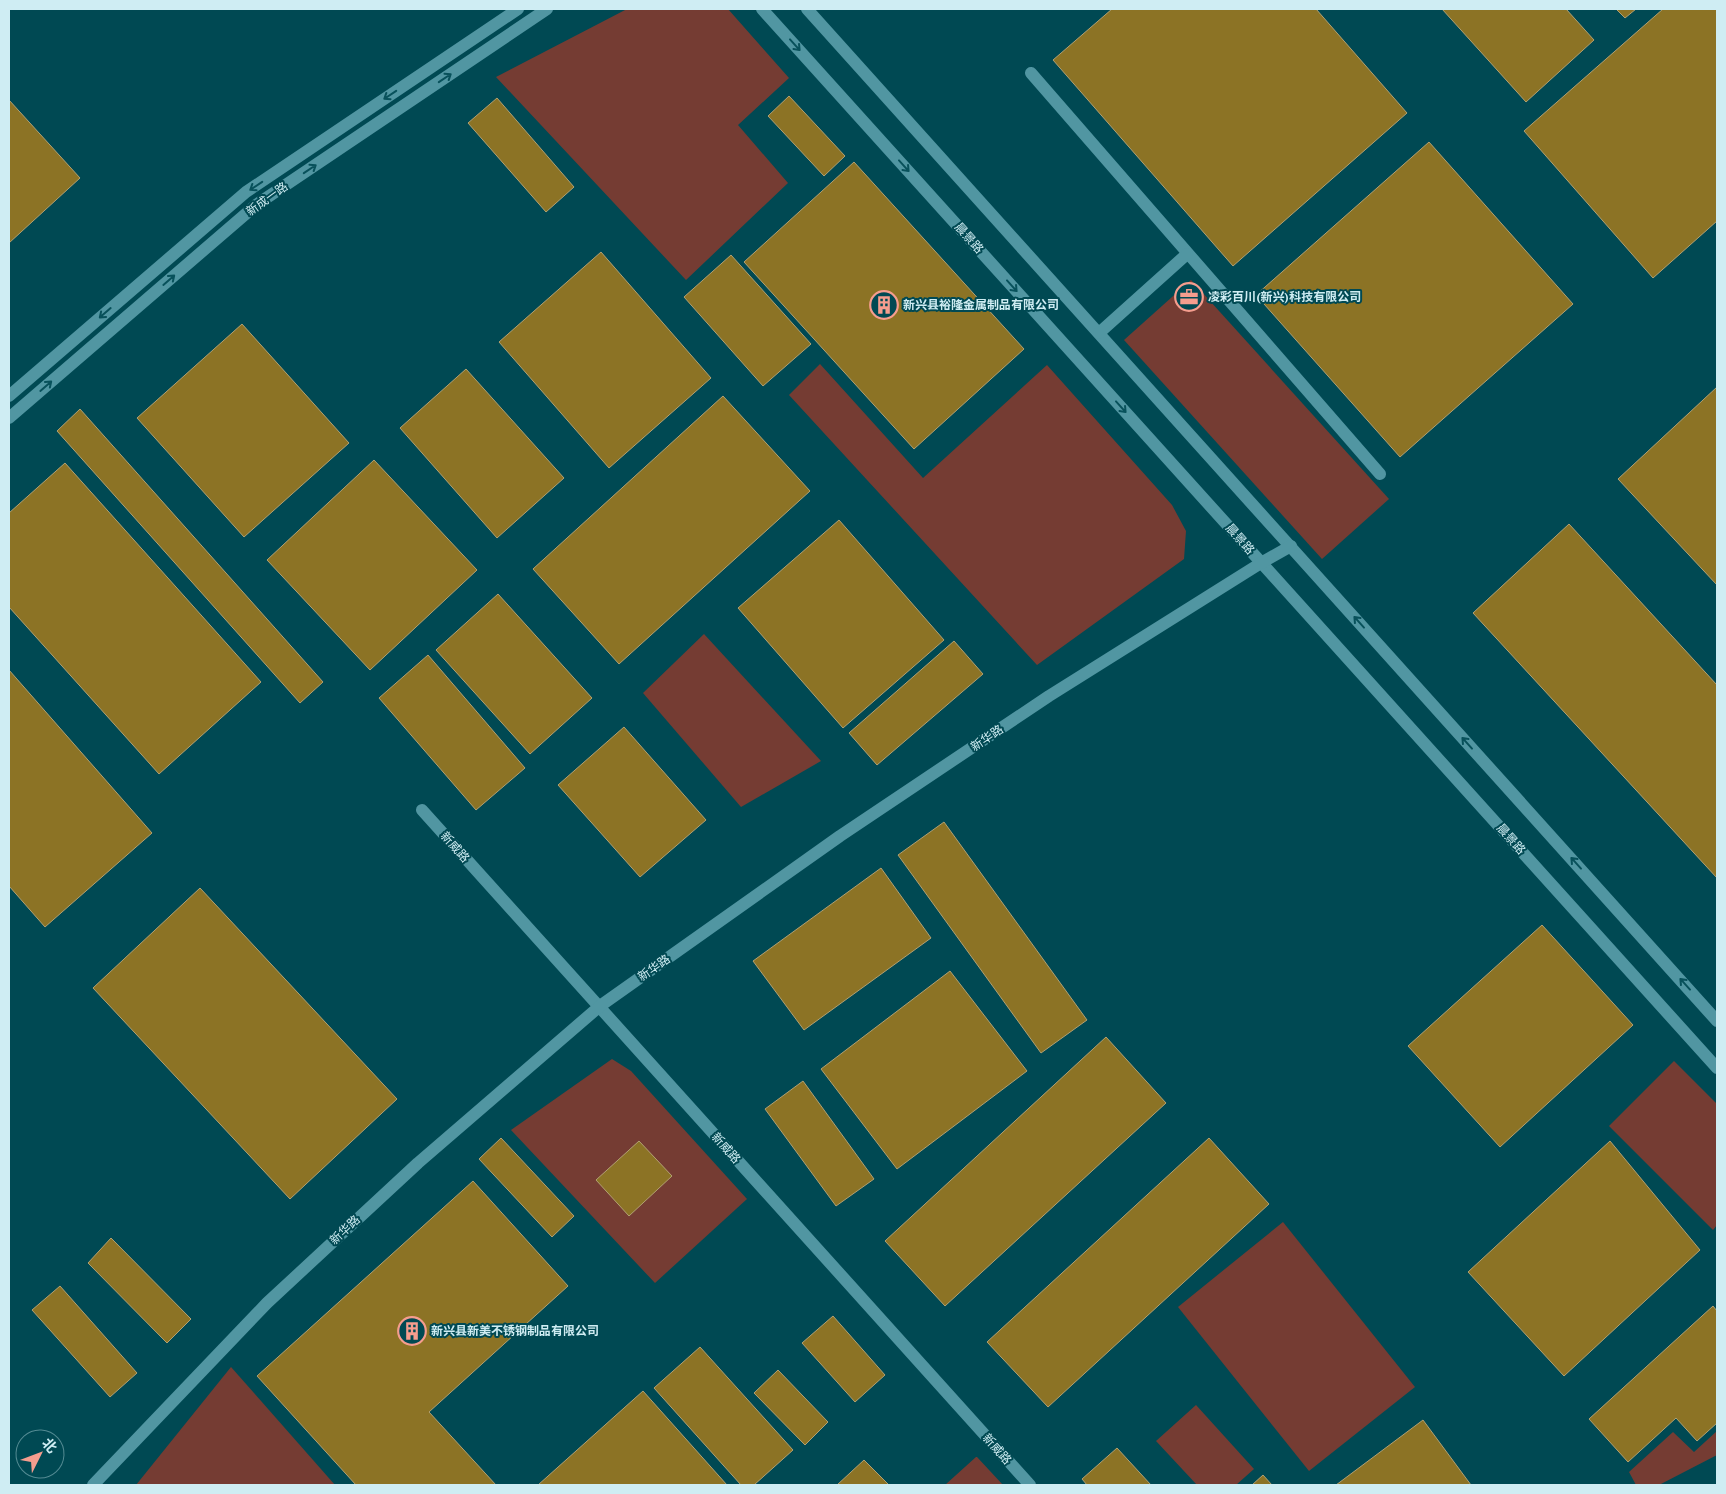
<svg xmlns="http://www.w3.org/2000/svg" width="1726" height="1494" font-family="'Crimson Pro','Noto Sans SC',serif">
  <rect width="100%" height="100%" fill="#004953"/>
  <g fill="#753c33">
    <polygon points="627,9 728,9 789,78 738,125 788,183 686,280 496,77"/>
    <polygon points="1191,280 1389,499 1322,559 1124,340"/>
    <polygon points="820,364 923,478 1047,365 1172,505 1186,531 1184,559 1037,665 789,395"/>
    <polygon points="704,634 821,761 741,807 643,693"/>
    <polygon points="612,1059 631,1071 747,1199 655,1283 511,1130"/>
    <polygon points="1674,1061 1717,1104 1717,1225 1713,1230 1609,1126"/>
    <polygon points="1283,1222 1415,1387 1309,1471 1178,1307"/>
    <polygon points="231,1367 335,1485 136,1485"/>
    <polygon points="1196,1405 1254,1469 1236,1485 1197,1485 1156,1441"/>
    <polygon points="1717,1431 1717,1455 1659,1485 1636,1485 1629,1472 1673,1432 1694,1452"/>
    <polygon points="977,1457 1003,1485 945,1485 976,1457"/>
  </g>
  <g fill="#8c7325" stroke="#b1a072">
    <polygon points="1112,9 1316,9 1407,113 1233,266 1053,60"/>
    <polygon points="1442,9 1566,9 1594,40 1526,102"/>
    <polygon points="1616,9 1636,9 1625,18"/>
    <polygon points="1663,9 1717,9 1717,221 1653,278 1524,131"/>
    <polygon points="789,96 845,156 824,176 768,116"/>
    <polygon points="497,98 574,187 546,212 468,123"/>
    <polygon points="9,100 80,178 9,243"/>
    <polygon points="1429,142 1573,304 1400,457 1256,295"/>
    <polygon points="854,162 1024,349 914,449 744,262"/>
    <polygon points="601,252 711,378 609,468 499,342"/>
    <polygon points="731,255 811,344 763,386 684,297"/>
    <polygon points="242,324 349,443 244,537 137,418"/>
    <polygon points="466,369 564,478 497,538 400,428"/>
    <polygon points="1717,387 1717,585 1618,479"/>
    <polygon points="723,396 810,491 619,664 533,569"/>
    <polygon points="80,409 323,682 300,703 57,431"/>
    <polygon points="374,460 477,570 370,670 267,560"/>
    <polygon points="65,463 261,682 159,774 9,607 9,513"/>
    <polygon points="839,520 944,640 843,728 738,608"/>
    <polygon points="1569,524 1717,685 1717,878 1473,613"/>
    <polygon points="498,594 592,698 530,754 436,650"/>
    <polygon points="954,641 983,674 877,765 849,733"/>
    <polygon points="428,655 525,768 476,810 379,698"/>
    <polygon points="9,670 152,833 45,927 9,886"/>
    <polygon points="624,727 706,820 640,877 558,785"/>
    <polygon points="944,822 1087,1020 1041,1053 898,855"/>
    <polygon points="881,868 931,938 804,1030 753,961"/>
    <polygon points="200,888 397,1099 290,1199 93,988"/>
    <polygon points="1542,925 1633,1025 1500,1147 1408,1046"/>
    <polygon points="950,971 1027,1071 897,1169 821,1069"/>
    <polygon points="1106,1037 1166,1103 945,1306 885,1241"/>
    <polygon points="803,1081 874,1179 836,1206 765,1109"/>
    <polygon points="501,1138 574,1216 552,1237 479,1159"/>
    <polygon points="1209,1138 1269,1204 1048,1407 987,1342"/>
    <polygon points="639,1141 672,1176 629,1216 596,1180"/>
    <polygon points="1610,1141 1700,1250 1564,1376 1468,1272"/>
    <polygon points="473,1181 568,1286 429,1412 496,1485 356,1485 257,1376"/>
    <polygon points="111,1238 191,1319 167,1343 88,1263"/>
    <polygon points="60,1286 137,1373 110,1397 32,1310"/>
    <polygon points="1713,1306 1717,1311 1717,1423 1697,1441 1676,1418 1628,1462 1589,1419"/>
    <polygon points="833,1316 885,1375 855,1402 802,1343"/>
    <polygon points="700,1347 793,1450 754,1485 741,1485 654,1388"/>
    <polygon points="778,1370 828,1422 805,1445 754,1393"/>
    <polygon points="643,1391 727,1485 538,1485"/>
    <polygon points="1423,1420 1471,1485 1336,1485"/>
    <polygon points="1117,1448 1151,1485 1087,1485 1082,1479"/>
    <polygon points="864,1460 889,1485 837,1485"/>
    <polygon points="1263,1475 1272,1485 1252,1485"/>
  </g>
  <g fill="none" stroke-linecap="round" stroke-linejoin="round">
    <g stroke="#5196a2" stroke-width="12">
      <polyline points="762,9 1717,1068"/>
      <polyline points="807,9 1717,1021"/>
      <polyline points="1031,73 1380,474"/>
      <polyline points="1099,333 1187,254"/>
      <polyline points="9,396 246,192 518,9"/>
      <polyline points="9,418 256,205 547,9"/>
      <polyline points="422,810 1030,1485"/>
      <polyline points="93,1485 267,1303 418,1163 600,1006 840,836 1049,696 1261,563 1291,546"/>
    </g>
  </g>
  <defs><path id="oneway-shaft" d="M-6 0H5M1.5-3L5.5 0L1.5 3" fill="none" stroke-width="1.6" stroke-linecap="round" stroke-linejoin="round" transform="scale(1.25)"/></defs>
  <g stroke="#08515b">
    <use href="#oneway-shaft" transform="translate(795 45) rotate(48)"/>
    <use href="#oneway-shaft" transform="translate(445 78) rotate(-34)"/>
    <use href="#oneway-shaft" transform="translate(390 95) rotate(146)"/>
    <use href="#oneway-shaft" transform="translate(904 166) rotate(48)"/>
    <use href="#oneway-shaft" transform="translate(310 169) rotate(-34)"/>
    <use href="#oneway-shaft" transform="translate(256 186) rotate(146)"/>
    <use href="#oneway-shaft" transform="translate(169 280) rotate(-41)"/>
    <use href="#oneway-shaft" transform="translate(1012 286) rotate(48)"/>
    <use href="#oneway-shaft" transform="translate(105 313) rotate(139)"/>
    <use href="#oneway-shaft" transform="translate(46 386) rotate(-41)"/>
    <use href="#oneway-shaft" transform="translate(1121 407) rotate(48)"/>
    <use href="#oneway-shaft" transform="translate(1359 622) rotate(-132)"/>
    <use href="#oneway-shaft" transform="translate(1467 743) rotate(-132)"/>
    <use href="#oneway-shaft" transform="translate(1576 863) rotate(-132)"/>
    <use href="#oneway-shaft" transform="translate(1685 984) rotate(-132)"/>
  </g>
  <defs>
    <symbol id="office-ring" viewBox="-11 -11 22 22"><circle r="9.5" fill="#004953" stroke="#f59d8e" stroke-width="1.5"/><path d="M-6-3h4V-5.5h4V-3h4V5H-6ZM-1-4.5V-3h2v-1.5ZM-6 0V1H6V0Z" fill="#f59d8e"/></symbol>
    <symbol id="building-ring" viewBox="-11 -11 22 22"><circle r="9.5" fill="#004953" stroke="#f59d8e" stroke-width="1.5"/><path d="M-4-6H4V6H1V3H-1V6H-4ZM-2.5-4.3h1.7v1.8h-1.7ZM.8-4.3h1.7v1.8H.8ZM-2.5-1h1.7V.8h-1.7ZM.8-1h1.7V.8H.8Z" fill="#f59d8e"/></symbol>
  </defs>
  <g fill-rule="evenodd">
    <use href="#office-ring" x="1173" y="281" width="32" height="32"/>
    <use href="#building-ring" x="868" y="289" width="32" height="32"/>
    <use href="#building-ring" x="396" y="1315" width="32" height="32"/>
  </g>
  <g text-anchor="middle" stroke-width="4" stroke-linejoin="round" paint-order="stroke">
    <g font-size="12" fill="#cfedf3" stroke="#004953">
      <text transform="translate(267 199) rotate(-36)" y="4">新成一路</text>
      <text transform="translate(969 238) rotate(48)" y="4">晨景路</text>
      <text transform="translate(1240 539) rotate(48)" y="4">晨景路</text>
      <text transform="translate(987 738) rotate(-34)" y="4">新华路</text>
      <text transform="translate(1511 839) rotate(48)" y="4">晨景路</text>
      <text transform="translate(455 847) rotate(48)" y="4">新威路</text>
      <text transform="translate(654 968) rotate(-35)" y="4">新华路</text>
      <text transform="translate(726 1148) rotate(48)" y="4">新威路</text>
      <text transform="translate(345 1230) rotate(-43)" y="4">新华路</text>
      <text transform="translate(997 1449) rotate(48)" y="4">新威路</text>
    </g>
    <g font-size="12" font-weight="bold" fill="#cfedf3" stroke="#004953" text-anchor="start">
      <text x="1208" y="301">凌彩百川(新兴)科技有限公司</text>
      <text x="903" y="309">新兴县裕隆金属制品有限公司</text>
      <text x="431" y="1335">新兴县新美不锈钢制品有限公司</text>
    </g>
  </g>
  <rect width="1726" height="1494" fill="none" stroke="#cfedf3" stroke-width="20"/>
  <g transform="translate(40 1454) rotate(48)"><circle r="24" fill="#004953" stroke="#538b93"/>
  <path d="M0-4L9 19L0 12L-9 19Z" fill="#f59d8e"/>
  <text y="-8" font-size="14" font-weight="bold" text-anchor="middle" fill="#cfedf3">北</text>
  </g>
</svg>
